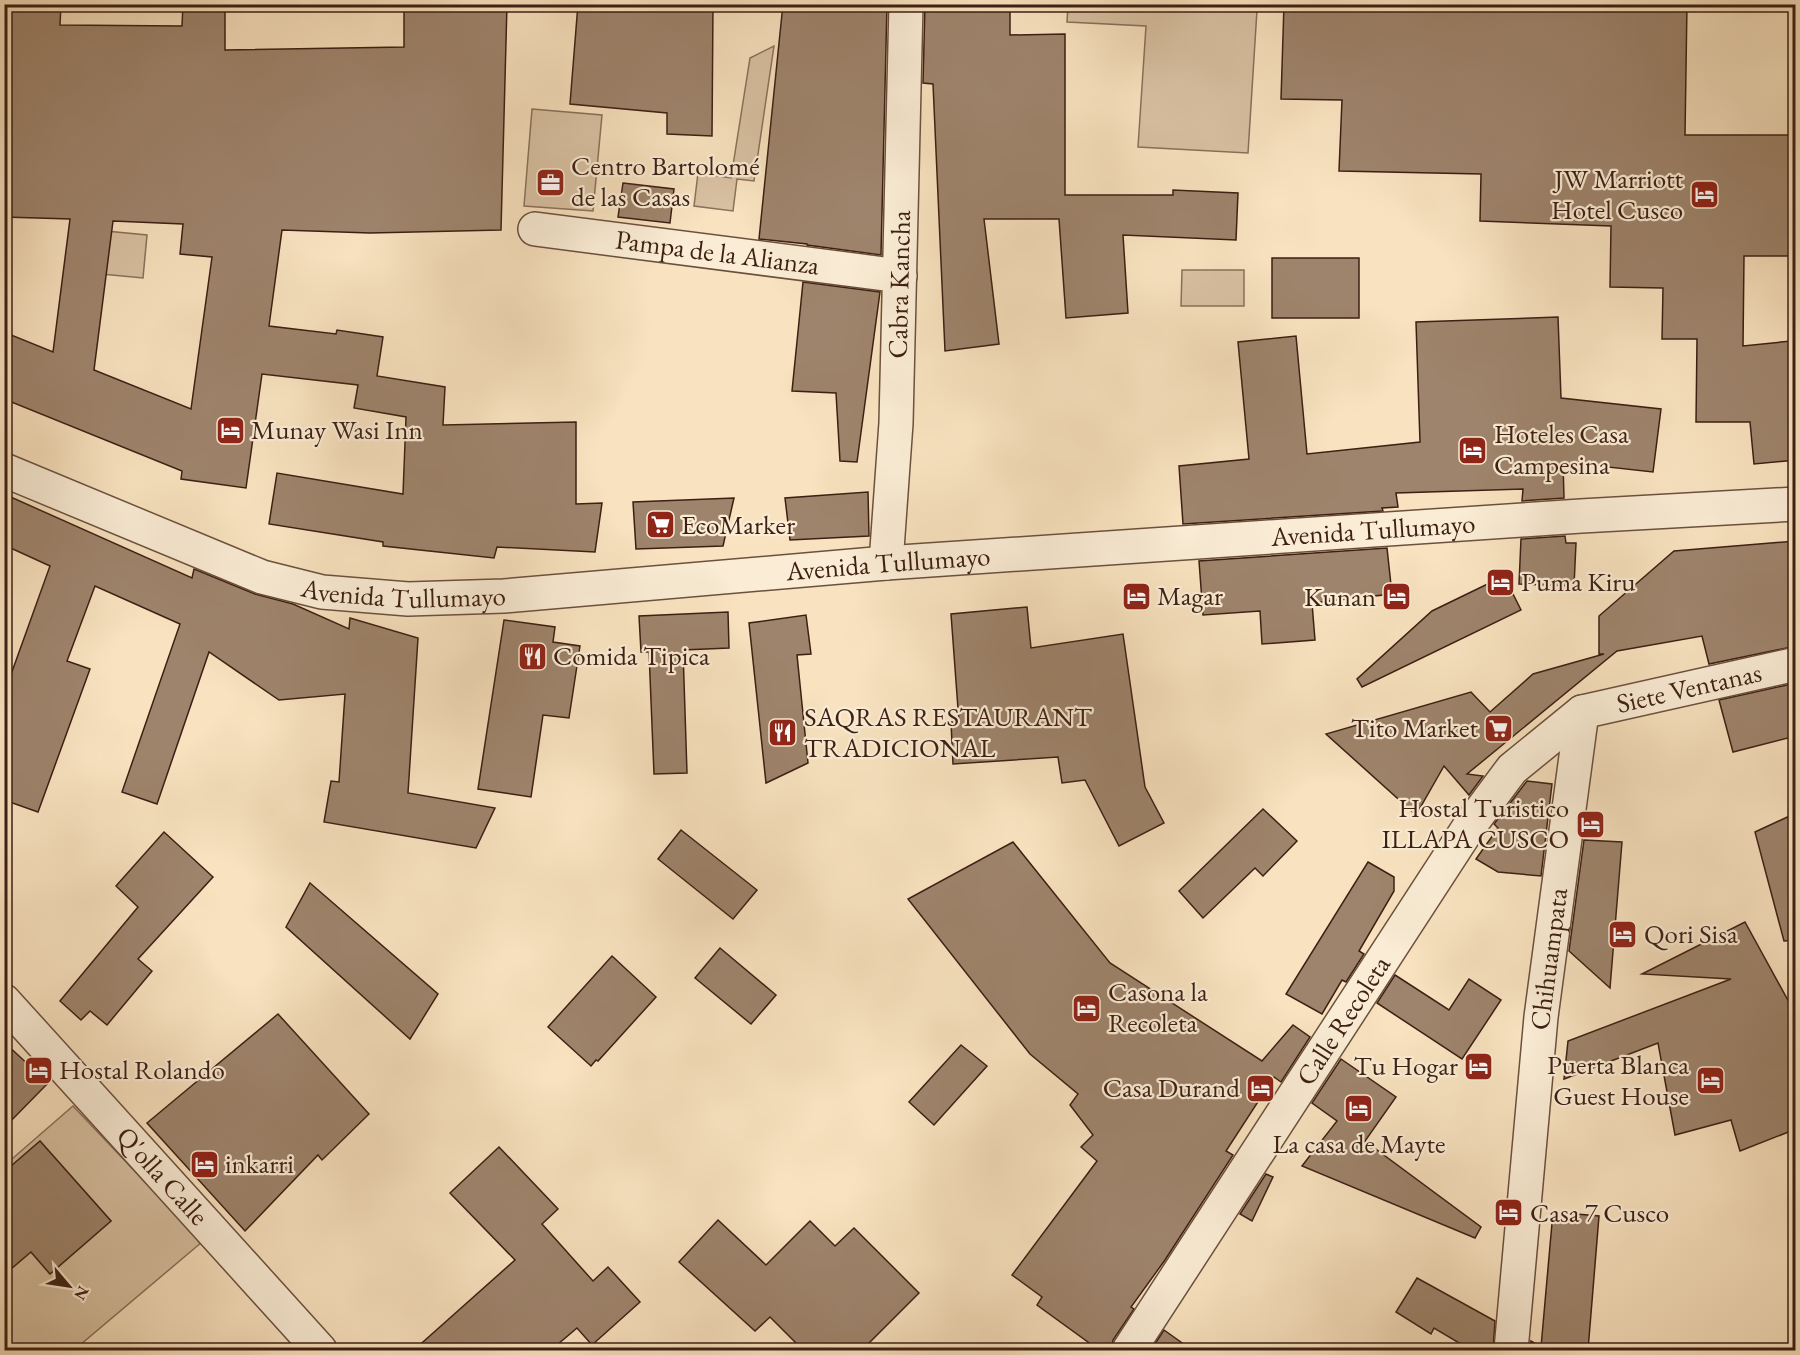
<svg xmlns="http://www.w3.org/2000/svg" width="1800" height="1355" font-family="'EB Garamond',serif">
  <rect width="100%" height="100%" fill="#f8e2bf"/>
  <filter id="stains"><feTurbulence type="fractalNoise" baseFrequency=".00333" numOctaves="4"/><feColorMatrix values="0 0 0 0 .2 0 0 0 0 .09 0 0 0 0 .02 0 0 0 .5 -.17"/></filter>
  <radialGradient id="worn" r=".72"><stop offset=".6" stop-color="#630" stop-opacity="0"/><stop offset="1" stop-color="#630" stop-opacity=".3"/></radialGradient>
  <g fill="#d8c1a2" stroke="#8a705a" stroke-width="1.5">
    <polygon points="1214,5 1214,8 1257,10 1248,153 1138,147 1146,26 1067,22 1068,5"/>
    <polygon points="774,46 754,181 737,179 733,211 694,206 698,173 731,178 750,58"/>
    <polygon points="532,109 602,115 593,211 524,206"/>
    <polygon points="75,228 147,235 143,278 70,271"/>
    <polygon points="1182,270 1244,270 1244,306 1181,306"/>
    <polygon points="73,1106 202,1242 74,1350 5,1350 5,1275 10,1270 5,1264 4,1221 50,1274 111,1221 40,1141 5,1172 5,1165"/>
  </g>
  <g fill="#9e846c" stroke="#3d1f13" stroke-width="1.5" fill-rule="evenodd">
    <path d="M 4,4 L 61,4 L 60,25 L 182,26 L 183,4 L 225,4 L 225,50 L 404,47 L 404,4 L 507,4 L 501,230 L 370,233 L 282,230 L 269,326 L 336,334 L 337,330 L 383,337 L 377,376 L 445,387 L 443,425 L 576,422 L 576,504 L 602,503 L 595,552 L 497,547 L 494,558 L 383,546 L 383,542 L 269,524 L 277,473 L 403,494 L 406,417 L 354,408 L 358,385 L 262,374 L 246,488 L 181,479 L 182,471 L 4,399 L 4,332 L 53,352 L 70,219 L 4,217 ZM 113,221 L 183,224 L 180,254 L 212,257 L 191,409 L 94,370 Z"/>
    <polygon points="578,4 713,4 712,136 667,134 667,113 570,104"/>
    <polygon points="783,4 887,4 881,255 807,245 807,244 759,239"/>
    <polygon points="925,4 1010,4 1010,35 1065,34 1065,195 1173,195 1173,190 1238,193 1236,240 1123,235 1128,313 1066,318 1059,219 984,219 999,344 945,351 933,84 923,83"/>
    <polygon points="1284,4 1687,4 1685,135 1796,135 1796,256 1744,256 1743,346 1791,341 1796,388 1796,460 1754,464 1750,422 1696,422 1697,339 1662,339 1663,288 1610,287 1611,226 1480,221 1481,174 1339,171 1342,100 1281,99"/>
    <polygon points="623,183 674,189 670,223 618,217"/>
    <rect x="1272" y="258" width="87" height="60"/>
    <polygon points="803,282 880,292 857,462 840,461 836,393 792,391"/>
    <polygon points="1558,317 1561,398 1661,409 1653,472 1563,462 1564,498 1522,501 1523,489 1396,493 1398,507 1382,508 1383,511 1183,524 1179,466 1249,459 1238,342 1296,336 1307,454 1420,442 1416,322"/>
    <polygon points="868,492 869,536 790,540 785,498"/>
    <polygon points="4,494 192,578 194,569 255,594 293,604 349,629 350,618 418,638 408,793 495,808 476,848 324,822 331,781 339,782 345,694 279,700 209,652 157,804 122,792 180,624 95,586 67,661 90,669 38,812 4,800 4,694 50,566 4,545"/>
    <polygon points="734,498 723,546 636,549 633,502"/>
    <polygon points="1565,536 1566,543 1576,543 1574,586 1519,584 1521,539"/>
    <polygon points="1796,541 1796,646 1709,664 1702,636 1617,651 1467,774 1483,776 1469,795 1444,766 1416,815 1326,734 1471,692 1490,712 1533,674 1604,654 1599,654 1599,616 1674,551"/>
    <polygon points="1387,548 1392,594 1312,603 1315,640 1262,644 1260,611 1203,615 1199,561"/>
    <polygon points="1504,576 1521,610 1362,687 1357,679 1432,611"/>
    <polygon points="1027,607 1031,648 1123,634 1145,787 1164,823 1119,846 1085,780 1062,783 1058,757 953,764 951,722 959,722 951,614"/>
    <polygon points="728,612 729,648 683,650 687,773 654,774 649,652 641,652 639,616"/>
    <polygon points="806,615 811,654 797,655 808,763 766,783 749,623"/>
    <polygon points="504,620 555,627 553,642 580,646 569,718 543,715 531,797 478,789"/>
    <polygon points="1796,683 1796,736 1733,752 1719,700"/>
    <polygon points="1527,781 1552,784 1541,876 1498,872 1476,859 1498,828 1494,824"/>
    <polygon points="1263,809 1297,841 1263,876 1255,868 1203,918 1179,891"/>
    <polygon points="1796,813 1796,940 1784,941 1755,832"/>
    <polygon points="681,830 757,890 733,919 658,859"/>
    <polygon points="164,832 213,877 138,959 152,971 107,1025 90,1011 81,1020 60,1001 138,907 116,886"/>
    <polygon points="1584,840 1622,842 1610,988 1569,951"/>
    <polygon points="1013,842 1110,963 1262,1061 1293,1025 1310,1037 1281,1082 1274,1077 1226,1151 1233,1155 1165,1260 1131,1307 1134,1309 1113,1340 1111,1350 1099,1350 1037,1305 1042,1297 1012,1275 1097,1161 1081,1147 1093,1135 1070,1105 1078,1094 1030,1054 908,899"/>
    <polygon points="1368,862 1394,877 1394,891 1359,951 1364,954 1346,982 1342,980 1322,1014 1286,994"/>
    <polygon points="310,883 438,994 410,1039 286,927"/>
    <polygon points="1745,922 1796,1015 1796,1129 1740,1151 1731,1120 1675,1135 1658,1043 1564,1079 1568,1041 1731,979 1642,974"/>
    <polygon points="720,948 776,995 751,1024 695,978"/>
    <polygon points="612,956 656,997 598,1061 596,1060 591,1066 548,1027"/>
    <polygon points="1395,975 1449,1010 1469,979 1501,1000 1462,1059 1377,1003"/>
    <polygon points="278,1014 369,1114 322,1160 318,1155 245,1231 147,1123"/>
    <polygon points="4,1042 48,1083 4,1128"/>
    <polygon points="961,1045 987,1066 934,1125 909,1102"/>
    <polygon points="1341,1059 1396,1097 1365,1141 1481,1227 1475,1238 1302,1166 1337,1121 1312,1103"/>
    <polygon points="40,1141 111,1221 50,1274 31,1252 4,1275 4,1172"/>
    <polygon points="499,1147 558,1209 542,1224 593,1281 608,1267 640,1302 592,1345 577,1328 551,1350 414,1350 515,1260 450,1193"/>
    <polygon points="1266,1174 1273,1177 1252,1221 1240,1214"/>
    <polygon points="1553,1212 1599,1216 1588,1350 1530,1350 1531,1341 1541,1347"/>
    <polygon points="718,1220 766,1265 810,1221 835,1246 854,1228 919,1293 862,1350 803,1350 770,1317 755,1331 679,1262"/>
    <polygon points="1417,1278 1495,1321 1493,1350 1471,1350 1434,1328 1431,1334 1396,1312"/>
    <polygon points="1164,1330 1192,1350 1151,1350"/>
  </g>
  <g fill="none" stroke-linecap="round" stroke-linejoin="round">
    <defs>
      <g id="minor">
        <path id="s1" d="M 535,229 L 900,276"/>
        <path id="s2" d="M 4,470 L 262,577 L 322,592 L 408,599 L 504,596 L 886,563 L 1581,516 L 1796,504"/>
        <path id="s3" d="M 886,563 L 896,423 L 906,4"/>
        <path id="s4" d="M 4,1001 L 320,1350"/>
        <path id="s5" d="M 1129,1350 L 1471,824 L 1512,769 L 1582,712 L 1796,664"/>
        <path id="s6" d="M 1511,1350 L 1541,1017 L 1582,712"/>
      </g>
    </defs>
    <use href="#minor" stroke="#6c503e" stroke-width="36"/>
    <use href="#minor" stroke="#faecd5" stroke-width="33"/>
  </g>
  <defs>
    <symbol id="office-square" viewBox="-11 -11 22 22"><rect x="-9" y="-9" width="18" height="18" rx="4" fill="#8f2418" stroke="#faecd5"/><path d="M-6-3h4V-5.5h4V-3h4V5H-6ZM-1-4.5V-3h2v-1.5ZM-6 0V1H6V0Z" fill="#fff"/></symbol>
    <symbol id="hotel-square" viewBox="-11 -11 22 22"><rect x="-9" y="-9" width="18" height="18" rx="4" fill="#8f2418" stroke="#faecd5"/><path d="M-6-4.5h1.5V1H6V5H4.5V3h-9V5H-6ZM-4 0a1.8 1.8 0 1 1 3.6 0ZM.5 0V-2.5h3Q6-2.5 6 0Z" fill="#fff"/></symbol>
    <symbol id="supermarket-square" viewBox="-11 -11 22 22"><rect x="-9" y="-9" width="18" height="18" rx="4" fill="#8f2418" stroke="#faecd5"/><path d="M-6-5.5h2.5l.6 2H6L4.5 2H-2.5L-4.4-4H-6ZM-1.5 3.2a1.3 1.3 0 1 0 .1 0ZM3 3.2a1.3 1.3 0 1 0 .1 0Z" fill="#fff"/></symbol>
    <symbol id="restaurant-square" viewBox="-11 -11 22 22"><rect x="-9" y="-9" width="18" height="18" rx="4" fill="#8f2418" stroke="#faecd5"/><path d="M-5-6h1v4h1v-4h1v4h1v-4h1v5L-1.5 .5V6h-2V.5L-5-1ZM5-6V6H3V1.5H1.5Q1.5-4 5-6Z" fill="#fff"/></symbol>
  </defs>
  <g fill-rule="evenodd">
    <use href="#office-square" x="534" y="166" width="33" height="33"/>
    <use href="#hotel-square" x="1688" y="178" width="33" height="33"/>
    <use href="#hotel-square" x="214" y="414" width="33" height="33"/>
    <use href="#hotel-square" x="1456" y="434" width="33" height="33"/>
    <use href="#supermarket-square" x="644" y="508" width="33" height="33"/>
    <use href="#hotel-square" x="1484" y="566" width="33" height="33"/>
    <use href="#hotel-square" x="1120" y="580" width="33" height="33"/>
    <use href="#hotel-square" x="1380" y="580" width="33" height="33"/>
    <use href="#restaurant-square" x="516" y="640" width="33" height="33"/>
    <use href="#supermarket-square" x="1482" y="712" width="33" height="33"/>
    <use href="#restaurant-square" x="766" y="716" width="33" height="33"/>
    <use href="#hotel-square" x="1574" y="808" width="33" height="33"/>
    <use href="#hotel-square" x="1606" y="918" width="33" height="33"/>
    <use href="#hotel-square" x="1070" y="992" width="33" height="33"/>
    <use href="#hotel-square" x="1462" y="1050" width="33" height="33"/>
    <use href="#hotel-square" x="22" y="1054" width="33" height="33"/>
    <use href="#hotel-square" x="1694" y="1064" width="33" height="33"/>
    <use href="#hotel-square" x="1244" y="1072" width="33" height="33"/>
    <use href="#hotel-square" x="1342" y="1092" width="33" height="33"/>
    <use href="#hotel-square" x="188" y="1148" width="33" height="33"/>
    <use href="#hotel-square" x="1492" y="1196" width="33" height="33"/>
  </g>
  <g text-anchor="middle" stroke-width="4.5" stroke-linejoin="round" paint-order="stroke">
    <g font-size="27" fill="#3d1f13" stroke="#faecd5" text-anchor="start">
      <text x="571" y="175">Centro Bartolomé<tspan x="571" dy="31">de las Casas</tspan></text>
      <text x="1683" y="188" text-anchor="end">JW Marriott<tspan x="1683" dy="31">Hotel Cusco</tspan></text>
      <text x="251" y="439">Munay Wasi Inn</text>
      <text x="1494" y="443">Hoteles Casa<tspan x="1494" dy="31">Campesina</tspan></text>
      <text x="681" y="534">EcoMarker</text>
      <text x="1521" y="591">Puma Kiru</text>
      <text x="1157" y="605">Magar</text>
      <text x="1376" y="606" text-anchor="end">Kunan</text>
      <text x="553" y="665">Comida Tipica</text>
      <text x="804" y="726">SAQRAS RESTAURANT<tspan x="804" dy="31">TRADICIONAL</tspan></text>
      <text x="1478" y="737" text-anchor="end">Tito Market</text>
      <text x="1569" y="817" text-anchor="end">Hostal Turistico<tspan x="1569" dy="31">ILLAPA CUSCO</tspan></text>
      <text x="1644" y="943">Qori Sisa</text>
      <text x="1108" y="1001">Casona la<tspan x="1108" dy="31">Recoleta</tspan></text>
      <text x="1689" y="1074" text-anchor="end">Puerta Blanca<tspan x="1689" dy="31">Guest House</tspan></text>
      <text x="1458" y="1075" text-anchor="end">Tu Hogar</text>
      <text x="59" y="1079">Hostal Rolando</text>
      <text x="1240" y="1097" text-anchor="end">Casa Durand</text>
      <text x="1359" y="1153" text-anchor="middle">La casa de Mayte</text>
      <text x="225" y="1173">inkarri</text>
      <text x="1530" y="1222">Casa 7 Cusco</text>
    </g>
    <g font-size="27" fill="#3d1f13" stroke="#faecd5">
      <text dy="9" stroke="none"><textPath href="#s1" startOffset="184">Pampa de la Alianza</textPath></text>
      <text dy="9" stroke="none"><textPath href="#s3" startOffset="279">Cabra Kancha</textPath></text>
      <text dy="9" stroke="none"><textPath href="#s2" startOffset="1395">Avenida Tullumayo</textPath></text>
      <text dy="9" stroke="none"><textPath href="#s2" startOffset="909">Avenida Tullumayo</textPath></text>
      <text dy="9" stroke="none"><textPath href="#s2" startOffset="423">Avenida Tullumayo</textPath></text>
      <text dy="9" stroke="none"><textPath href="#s5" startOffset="896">Siete Ventanas</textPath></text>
      <text dy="9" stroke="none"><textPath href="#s6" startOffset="393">Chihuampata</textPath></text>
      <text dy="9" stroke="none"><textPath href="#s5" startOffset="393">Calle Recoleta</textPath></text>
      <text dy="9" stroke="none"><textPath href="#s4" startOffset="236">Q'olla Calle</textPath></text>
    </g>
  </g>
  <rect width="1800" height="1355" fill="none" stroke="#f8e2bf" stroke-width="24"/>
  <rect x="6" y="6" width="1788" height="1343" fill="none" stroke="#3d1f13" stroke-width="3"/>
  <rect x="12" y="12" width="1776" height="1331" fill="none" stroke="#3d1f13" stroke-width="1.5"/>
  <g transform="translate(69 1286) rotate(119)" stroke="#faecd5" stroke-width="4.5" paint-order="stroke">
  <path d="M0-4.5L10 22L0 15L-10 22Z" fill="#3d1f13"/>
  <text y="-9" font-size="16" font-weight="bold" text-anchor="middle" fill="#3d1f13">N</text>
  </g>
  <rect width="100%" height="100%" filter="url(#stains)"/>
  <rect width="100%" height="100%" fill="url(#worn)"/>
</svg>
